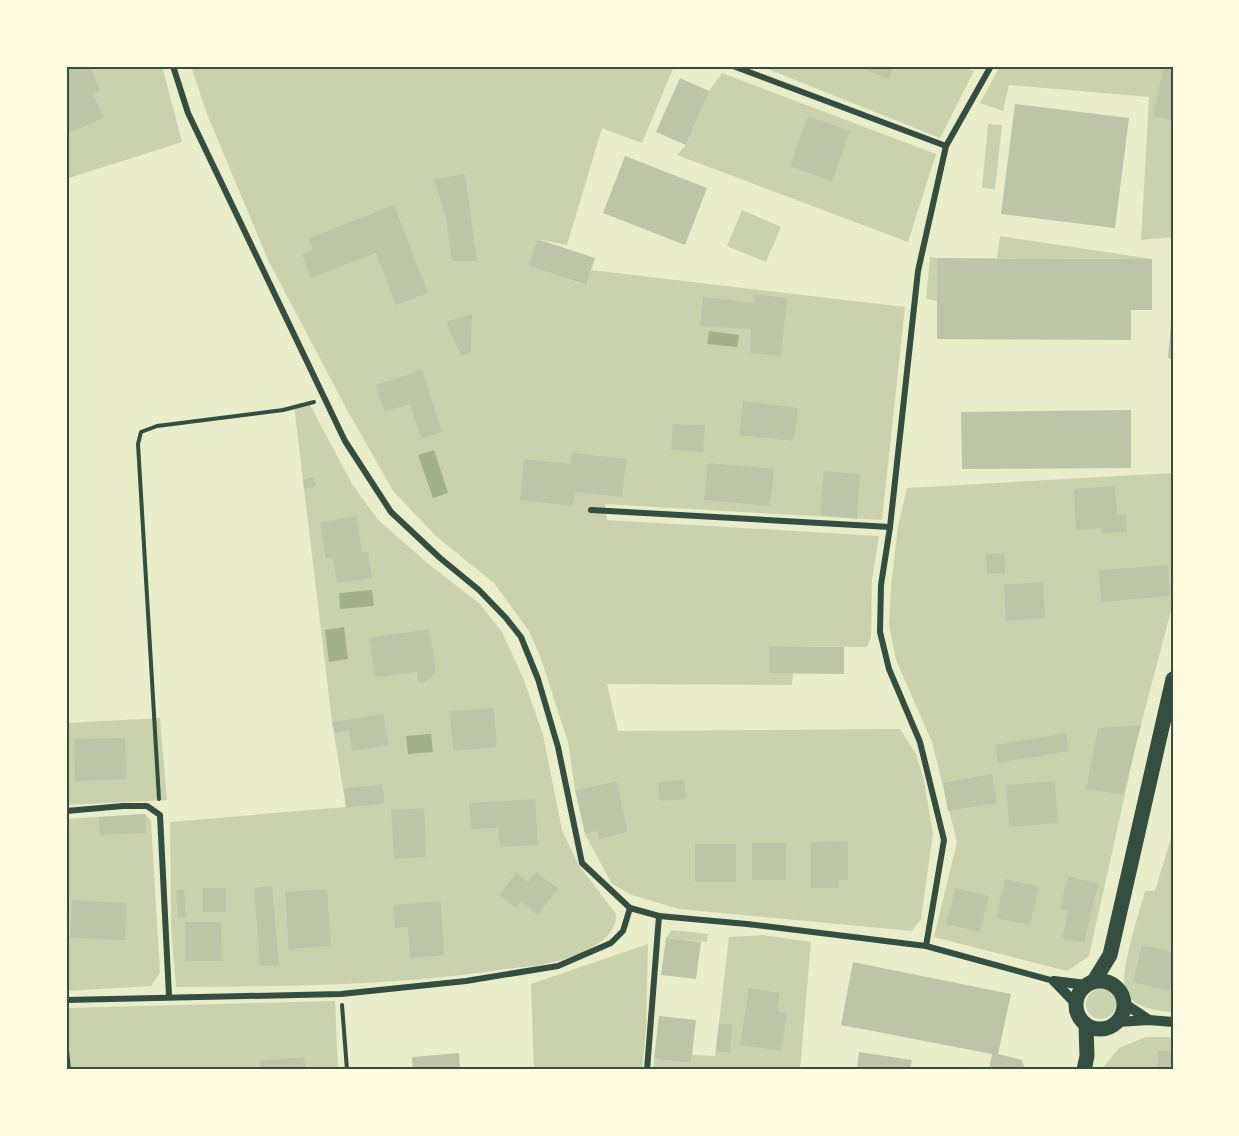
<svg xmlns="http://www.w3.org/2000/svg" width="1239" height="1136" font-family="'Sofia Sans Condensed',sans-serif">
  <rect width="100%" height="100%" fill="#e9edc9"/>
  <g fill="#cad2ad">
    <polygon points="66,66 162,66 182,142 66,179"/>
    <polygon points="191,66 674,66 642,143 602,128 567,245 537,239 528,266 585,285 591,270 905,307 882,520 605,504 607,520 879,536 872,580 871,637 867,647 769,646 769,673 793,673 792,685 607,684 618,731 900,729 916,754 924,781 933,833 921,919 912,931 679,909 632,895 612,884 585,834 597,831 599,838 628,832 617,781 575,790 568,742 540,656 529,631 494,583 437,537 393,491 346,408 268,260 207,114"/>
    <polygon points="760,66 963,66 974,71 940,138"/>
    <polygon points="1000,66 1173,66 1173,237 1141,240 1149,97 1009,85 1003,111 980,103"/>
    <polygon points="722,73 936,154 908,242 677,155 686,145 709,91"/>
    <polygon points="988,124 1002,125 995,189 982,188"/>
    <polygon points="742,210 781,227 766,262 727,246"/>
    <polygon points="1000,236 1152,259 997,258"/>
    <polygon points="930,257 937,258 937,301 926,299"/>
    <path d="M 309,403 L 352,484 L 378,520 L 431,566 L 480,604 L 502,632 L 524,680 L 543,735 L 562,830 L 578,864 L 616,914 C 618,940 581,954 561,960 C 540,967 515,967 493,971 C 388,986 281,986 176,987 L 171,927 L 170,822 L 346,807 L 332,722 L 294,405 Z"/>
    <polygon points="1173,473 1173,603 1138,736 1089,956 1067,971 934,937 957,842 932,742 896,660 889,625 891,587 898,526 907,488"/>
    <polygon points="160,718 167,800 66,805 66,723"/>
    <polygon points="145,814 151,821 160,973 151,986 66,991 66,819"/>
    <path d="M 1173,831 L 1173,1012 C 1157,1011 1132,1008 1125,990 C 1119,973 1140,911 1145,891 L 1155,891 Z"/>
    <polygon points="672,930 708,934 707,942 666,938"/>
    <polygon points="763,935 811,942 800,1070 654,1070 654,1059 691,1063 692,1055 715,1056 729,937"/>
    <polygon points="648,944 646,1030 642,1070 534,1070 531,984"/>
    <circle cx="1101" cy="1004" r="15"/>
    <polygon points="335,1001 338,1070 66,1070 66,1008"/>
    <polygon points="1146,1037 1173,1037 1173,1051 1158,1051 1157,1070 1147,1068 1143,1070 1101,1070 1119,1048"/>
  </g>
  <g fill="#a3b18a">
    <polygon points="709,331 739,335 737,347 707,344"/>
    <polygon points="434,450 448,493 433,498 418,455"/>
    <polygon points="372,590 374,606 340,609 339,593"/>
    <polygon points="344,627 348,659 329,662 325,630"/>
    <polygon points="431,734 433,752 408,754 406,736"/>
  </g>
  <g fill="#bcc5a7">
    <polygon points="77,66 90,66 100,91 93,94 104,118 66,134 66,71"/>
    <polygon points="857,66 894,66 889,79"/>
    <polygon points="1164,66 1173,66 1173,120 1153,116"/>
    <polygon points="680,78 709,91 686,145 656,132"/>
    <polygon points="1015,104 1129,118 1115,228 1001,214"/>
    <polygon points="808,116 850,131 832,181 790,166"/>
    <polygon points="625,156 707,188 685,245 603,213"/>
    <polygon points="465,174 477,261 452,261 446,217 434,179"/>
    <polygon points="394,205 428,293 396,305 376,253 311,278 302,254 313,250 309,238"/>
    <polygon points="537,239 595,258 586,285 528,266"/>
    <polygon points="937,258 1152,259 1152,310 1131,310 1131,340 937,339"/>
    <polygon points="754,294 787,298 781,356 750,353 751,329 700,326 703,297 754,303"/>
    <polygon points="472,314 471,352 461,356 446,322"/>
    <polygon points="1171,321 1173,321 1173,359 1168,358"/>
    <polygon points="422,370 442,432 421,439 410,404 384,412 376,385"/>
    <polygon points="743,401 798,408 794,441 739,435"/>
    <polygon points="1131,410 1131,468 962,469 961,412"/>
    <polygon points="673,424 705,425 703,452 671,450"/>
    <polygon points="572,453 626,459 622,497 575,492 573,506 520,500 524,459 571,464"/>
    <polygon points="708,463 774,469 770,506 704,500"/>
    <polygon points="824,471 860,474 857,519 820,515"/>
    <polygon points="313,477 316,486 304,489 303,480"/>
    <polygon points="1115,486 1117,515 1126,515 1127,532 1102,533 1101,528 1076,530 1074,489"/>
    <polygon points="357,516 362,553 368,552 372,578 337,583 333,558 326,559 320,522"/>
    <polygon points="1004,553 1005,573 987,574 986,554"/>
    <polygon points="1168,565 1170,596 1101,602 1099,570"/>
    <polygon points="1043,582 1045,618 1006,621 1004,585"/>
    <polygon points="429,629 436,670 432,677 423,683 418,681 417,672 375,677 369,638"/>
    <polygon points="769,646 844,647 844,674 769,673"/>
    <polygon points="494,708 497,747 453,751 450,711"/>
    <polygon points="383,714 389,745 352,751 349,730 335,733 332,722"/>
    <polygon points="1141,725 1123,795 1086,789 1098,728"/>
    <polygon points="1066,733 1069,751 998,763 995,745"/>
    <polygon points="125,738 127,779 75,781 74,739"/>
    <polygon points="992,774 997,803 948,811 943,783"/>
    <polygon points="684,780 686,799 660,801 658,782"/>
    <polygon points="617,781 628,832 599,839 597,831 585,834 575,790"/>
    <polygon points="1055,781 1058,823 1009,827 1006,785"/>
    <polygon points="382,784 385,803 346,808 344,789"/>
    <polygon points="535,799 538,845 500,847 498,828 471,829 469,803"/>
    <polygon points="424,808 426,857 394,859 391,810"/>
    <polygon points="145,814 146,833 100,835 99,817"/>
    <polygon points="848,841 848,880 839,880 839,888 811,888 811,842"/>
    <rect x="752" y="843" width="34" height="37"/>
    <rect x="695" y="844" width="41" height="38"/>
    <polygon points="536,872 558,888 538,915 521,902 516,908 499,895 516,873 528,882"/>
    <polygon points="1068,876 1098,884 1084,943 1062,938 1068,911 1060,909"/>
    <polygon points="1005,879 1039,887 1030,925 996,918"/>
    <polygon points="272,886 279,965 260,966 254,888"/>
    <rect x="203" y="888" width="23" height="24"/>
    <polygon points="956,888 989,896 980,932 946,924"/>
    <polygon points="327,889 331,946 289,949 285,892"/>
    <polygon points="176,890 184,890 186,917 178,917"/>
    <polygon points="72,900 127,903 125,940 70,938"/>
    <polygon points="441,901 444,955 410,958 408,927 395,928 393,905"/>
    <polygon points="185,922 221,922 222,961 185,961"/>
    <polygon points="666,938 701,942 696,979 661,975"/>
    <polygon points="1142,945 1173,952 1173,977 1170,991 1133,982"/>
    <polygon points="853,962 1011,994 998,1054 1022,1060 1025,1070 989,1070 992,1054 841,1025"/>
    <polygon points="749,988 780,993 777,1011 787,1013 781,1051 740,1045"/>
    <polygon points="659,1016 696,1020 691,1063 654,1059"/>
    <polygon points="719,1024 732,1025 730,1053 716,1051"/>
    <polygon points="1158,1051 1173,1051 1173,1070 1157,1070"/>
    <polygon points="859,1052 912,1060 910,1070 857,1070"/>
    <polygon points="459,1053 460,1070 413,1070 412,1057"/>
    <polygon points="304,1057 306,1070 260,1070 260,1061"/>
  </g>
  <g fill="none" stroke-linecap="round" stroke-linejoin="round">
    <g stroke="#344e41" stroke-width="4">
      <polyline points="159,799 138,444 141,432 157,426 283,410 314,402"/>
      <polyline points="342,1005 347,1070"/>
    </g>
    <g stroke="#344e41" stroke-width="6">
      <polyline points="173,66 188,113 345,441 391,512 440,558 479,590 506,618 521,637 538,679 558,747 582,863 630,908 659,916 747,924 926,946"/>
      <polyline points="733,66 946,146"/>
      <polyline points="991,66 946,146 918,271 890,527 881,585 880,632 889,669 920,742 944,840 926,946 1054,981"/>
      <polyline points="591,510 890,527"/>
      <polyline points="66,811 123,806 147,806 160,815 169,996"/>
      <polyline points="66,1000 341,994 466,981 558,966 611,943 623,931 630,908"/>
      <polyline points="66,1051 68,1070"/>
      <polyline points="647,1070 659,916"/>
    </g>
    <g stroke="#344e41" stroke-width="10">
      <polyline points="1054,981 1086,985"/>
      <polyline points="1054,981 1076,1004"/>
      <polyline points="1125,1004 1149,1020"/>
      <polyline points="1117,1022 1149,1020 1173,1022"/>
    </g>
    <g stroke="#344e41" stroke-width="15">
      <circle cx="1100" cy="1005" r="24"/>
      <polyline points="1094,981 1110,955 1173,679"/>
      <polyline points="1084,1070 1087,1056 1086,1025"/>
    </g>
  </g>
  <rect width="1239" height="1136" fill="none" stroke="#fefae0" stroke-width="135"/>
  <rect x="68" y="68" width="1104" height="1000" fill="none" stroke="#344e41" stroke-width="2"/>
</svg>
